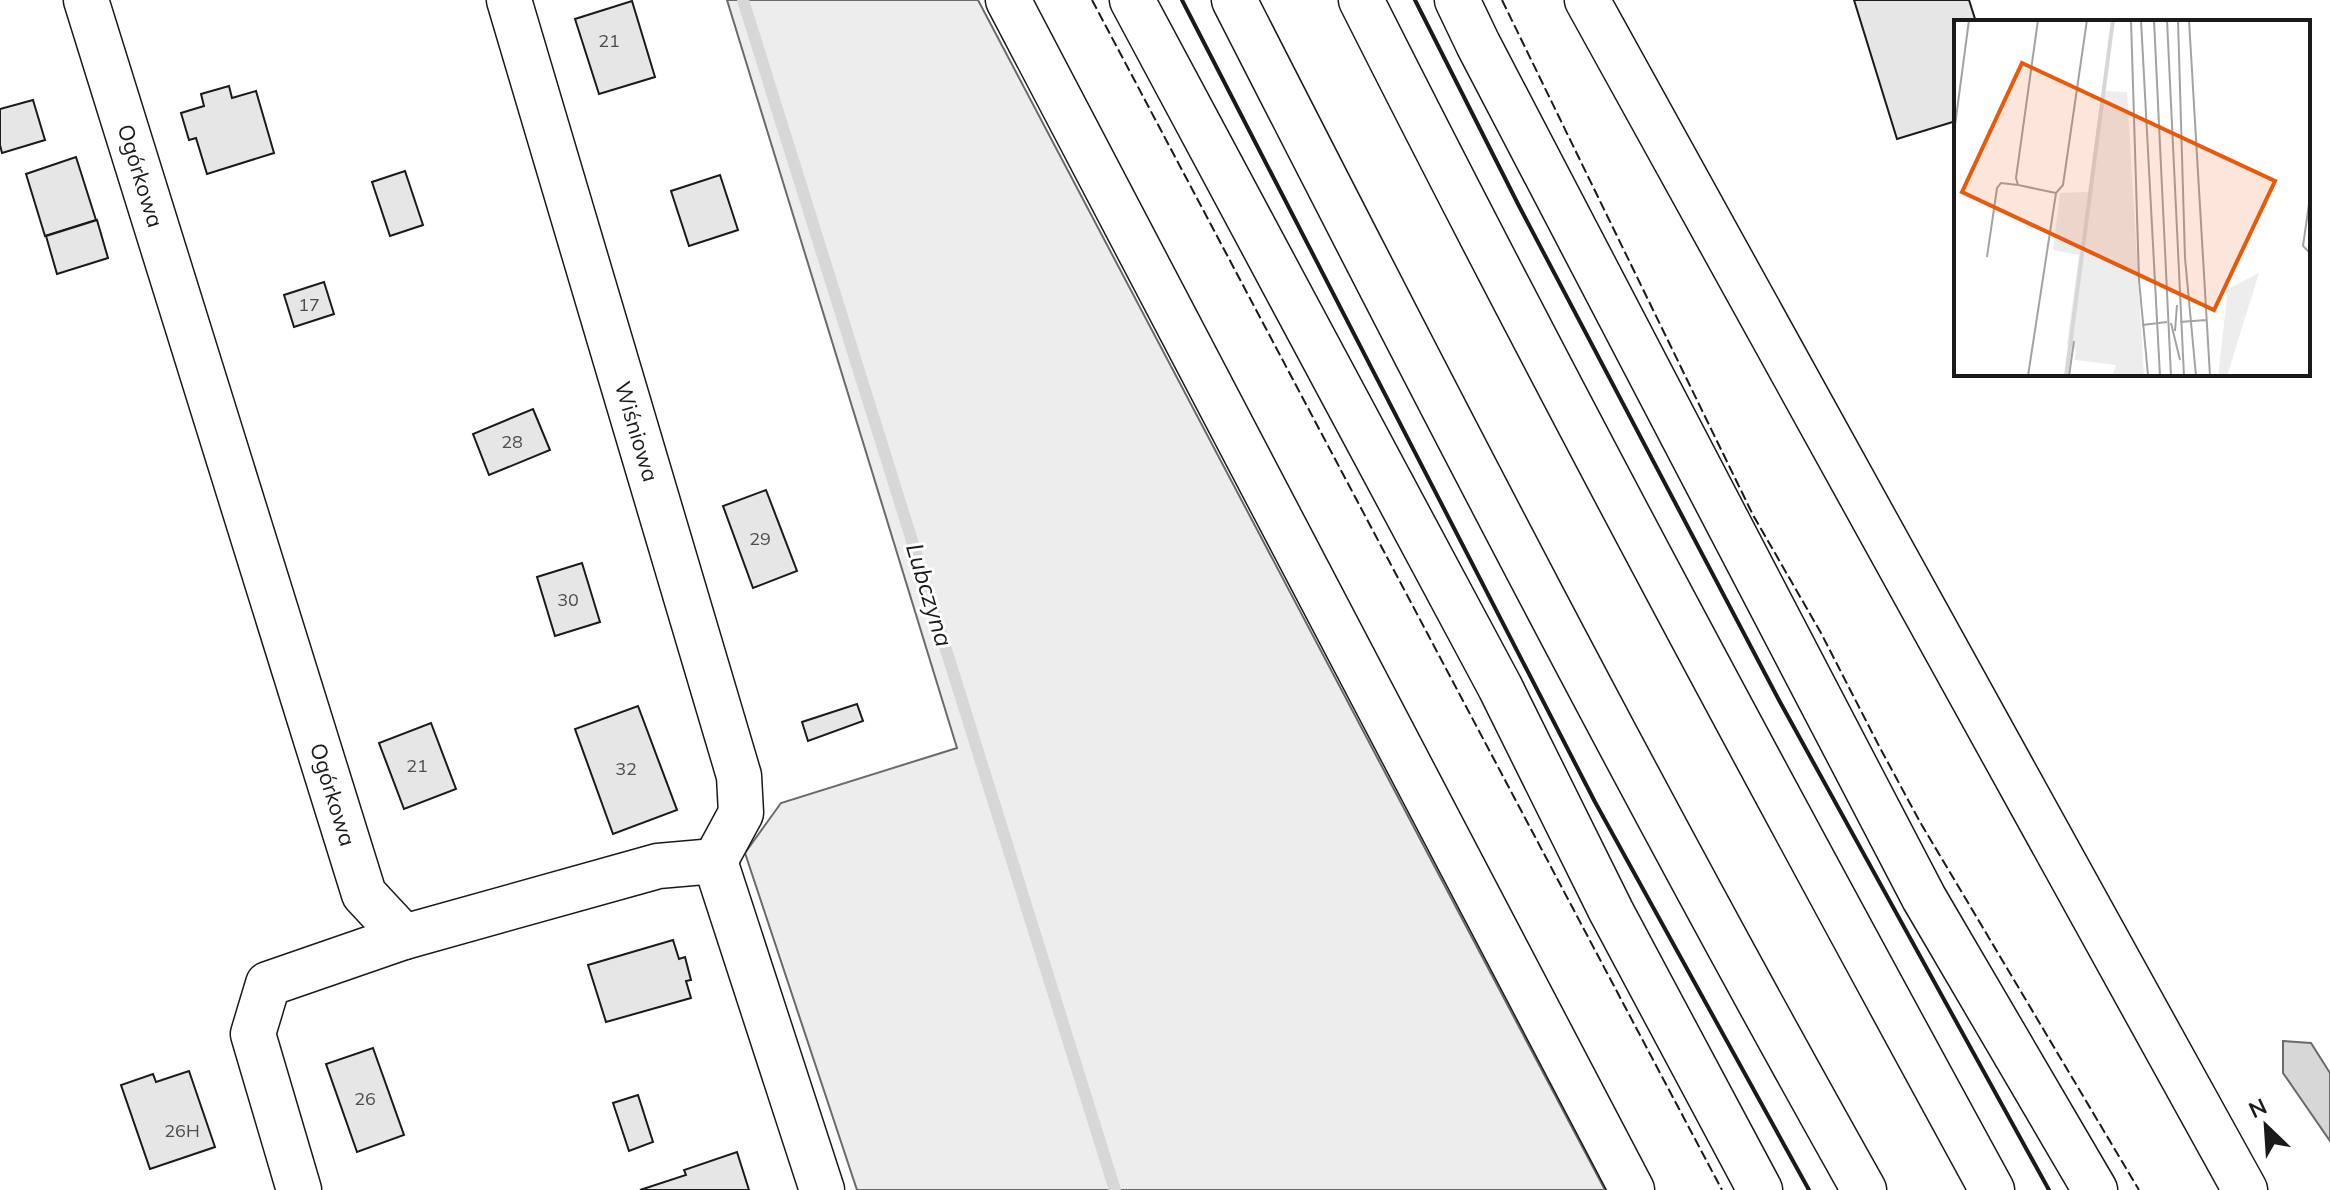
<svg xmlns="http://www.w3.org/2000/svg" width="2330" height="1190" font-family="Mulish,sans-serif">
  <rect width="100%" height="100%" fill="#fff"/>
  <polygon fill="#ededed" stroke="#6a6a6a" stroke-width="2" points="727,0 978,0 1605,1190 857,1190 745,853 781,803 957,748"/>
  <polygon fill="#d7d7d7" stroke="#6a6a6a" stroke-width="2" points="2283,1041 2311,1043 2330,1073 2330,1141 2283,1073"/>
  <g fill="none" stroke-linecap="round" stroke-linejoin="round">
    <polyline stroke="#d7d7d7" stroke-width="12" points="743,0 1115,1190"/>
  </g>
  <g fill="#e6e6e6" stroke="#1a1a1a" stroke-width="2">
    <polygon points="1854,0 1969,0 1976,22 1956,22 1956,121 1897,139"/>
    <polygon points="632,1 655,77 599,94 575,19"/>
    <polygon points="229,86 232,98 256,91 274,153 207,174 196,138 189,140 181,113 204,106 201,94"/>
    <polygon points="33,100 45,140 2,153 0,145 0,109"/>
    <polygon points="76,157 96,220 45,236 26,174"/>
    <polygon points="405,171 423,225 390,236 372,182"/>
    <polygon points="720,175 738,230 689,246 671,191"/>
    <polygon points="97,220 108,258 57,274 46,236"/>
    <polygon points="324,282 334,314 294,327 284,295"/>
    <polygon points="533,409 550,450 489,475 473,434"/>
    <polygon points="766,490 797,571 753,588 723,506"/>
    <polygon points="582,563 600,622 555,636 537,577"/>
    <polygon points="857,704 863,721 808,741 802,722"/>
    <polygon points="638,706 677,810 613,834 575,729"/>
    <polygon points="431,723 456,789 404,809 379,743"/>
    <polygon points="673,940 679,959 685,957 691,980 686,981 691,998 606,1022 588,965"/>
    <polygon points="373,1048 404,1135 357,1152 326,1064"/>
    <polygon points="189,1071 215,1147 150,1169 121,1085 153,1074 156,1082"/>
    <polygon points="638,1095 653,1142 629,1151 613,1103"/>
    <polygon points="737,1152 749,1190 640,1190 686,1175 684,1170"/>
  </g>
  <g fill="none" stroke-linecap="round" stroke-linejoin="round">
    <defs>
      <g id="minor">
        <path id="s1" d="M 86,0 L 364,894 L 404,937 L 658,866 L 715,861"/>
        <path id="s2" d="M 509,0 L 739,776 L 741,813 L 715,861"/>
        <polyline points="1008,0 1632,1190"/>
        <polyline points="1132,0 1500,687 1611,911 1760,1190"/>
        <polyline points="1457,0 1478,44 1924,898 2095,1190"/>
        <polyline points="1587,0 2245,1190"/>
        <polyline points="715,861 822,1190"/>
        <polyline points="299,1190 253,1034 268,984 404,937"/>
      </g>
      <g id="highway">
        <path d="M 1234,0 C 1438,400 1644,799 1864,1190"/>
        <path d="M 1361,0 C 1563,401 1777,796 1992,1190"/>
      </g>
    </defs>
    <use href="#minor" stroke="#1a1a1a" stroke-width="47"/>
    <use href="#highway" stroke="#1a1a1a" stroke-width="47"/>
    <use href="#minor" stroke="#fff" stroke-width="44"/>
    <use href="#highway" stroke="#fff" stroke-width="44"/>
    <g stroke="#1a1a1a" stroke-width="2" stroke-dasharray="10 4" stroke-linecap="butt">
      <polyline points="1092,0 1722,1190"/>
      <polyline points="1502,0 1753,515 1821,633 1879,746 1920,822 2139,1190"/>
    </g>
    <g stroke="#1a1a1a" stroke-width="4">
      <polyline points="1182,0 1595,802 1809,1190"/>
      <polyline points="1415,0 1519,206 1780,702 2049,1190"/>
    </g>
  </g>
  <g text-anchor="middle" stroke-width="6" stroke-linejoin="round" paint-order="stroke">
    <g font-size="18" fill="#4d4d4d">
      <text x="609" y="47">21</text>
      <text x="309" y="311">17</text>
      <text x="512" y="448">28</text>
      <text x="760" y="545">29</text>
      <text x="568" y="606">30</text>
      <text x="417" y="772">21</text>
      <text x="626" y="775">32</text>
      <text x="365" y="1105">26</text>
      <text x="182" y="1137">26H</text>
    </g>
    <g font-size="22" fill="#1a1a1a" stroke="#fff">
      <text dy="8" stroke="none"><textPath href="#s1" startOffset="184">Ogórkowa</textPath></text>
      <text dy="8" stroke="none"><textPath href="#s2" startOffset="450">Wiśniowa</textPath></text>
      <text dy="8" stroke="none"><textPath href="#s1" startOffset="832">Ogórkowa</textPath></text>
    </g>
    <g font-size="24" font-style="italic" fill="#1a1a1a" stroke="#fff">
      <text transform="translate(929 595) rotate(73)" y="8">Lubczyna</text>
    </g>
  </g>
  <g transform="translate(1954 20)">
    <rect width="356" height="356" fill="#fff"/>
    <path d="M 148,71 L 173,72 L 190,356 L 158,356 L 162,345 L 121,340 L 122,329 L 113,324 L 125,235 L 99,230 L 106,173 L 134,172 ZM 305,253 L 273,356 L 264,356 L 274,269 Z" fill="#ededed"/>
    <path fill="none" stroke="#d7d7d7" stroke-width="4" d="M 112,356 L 159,0"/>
    <path fill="none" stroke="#a3a3a3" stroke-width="2" d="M 84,0 L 62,158 L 64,165 L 102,173M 177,0 L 185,260 L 194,355M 187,0 L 206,356M 200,0 L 217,356M 213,0 L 230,356M 224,0 L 231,238 L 242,356M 235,0 L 256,356M 0,113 L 15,0M 102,173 L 109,165 L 133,0M 356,177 L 349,226 L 356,233M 33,237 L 43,168 L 47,163 L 64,165M 226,302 L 252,300M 217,303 L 226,340M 188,305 L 213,302M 221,311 L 223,285M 74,356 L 102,173M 115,356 L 120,321"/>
    <path fill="#e8590c" fill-opacity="0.15" stroke="#e8590c" stroke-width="4" d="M 68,43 L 321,161 L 260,290 L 8,172 Z"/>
    <rect width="356" height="356" fill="none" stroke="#1a1a1a" stroke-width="4"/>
  </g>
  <g transform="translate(2266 1126) rotate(335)" stroke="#ffffff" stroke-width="6" paint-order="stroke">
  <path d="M0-6L14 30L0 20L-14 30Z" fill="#1a1a1a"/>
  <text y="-12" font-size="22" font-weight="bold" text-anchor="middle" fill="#1a1a1a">N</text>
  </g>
</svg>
